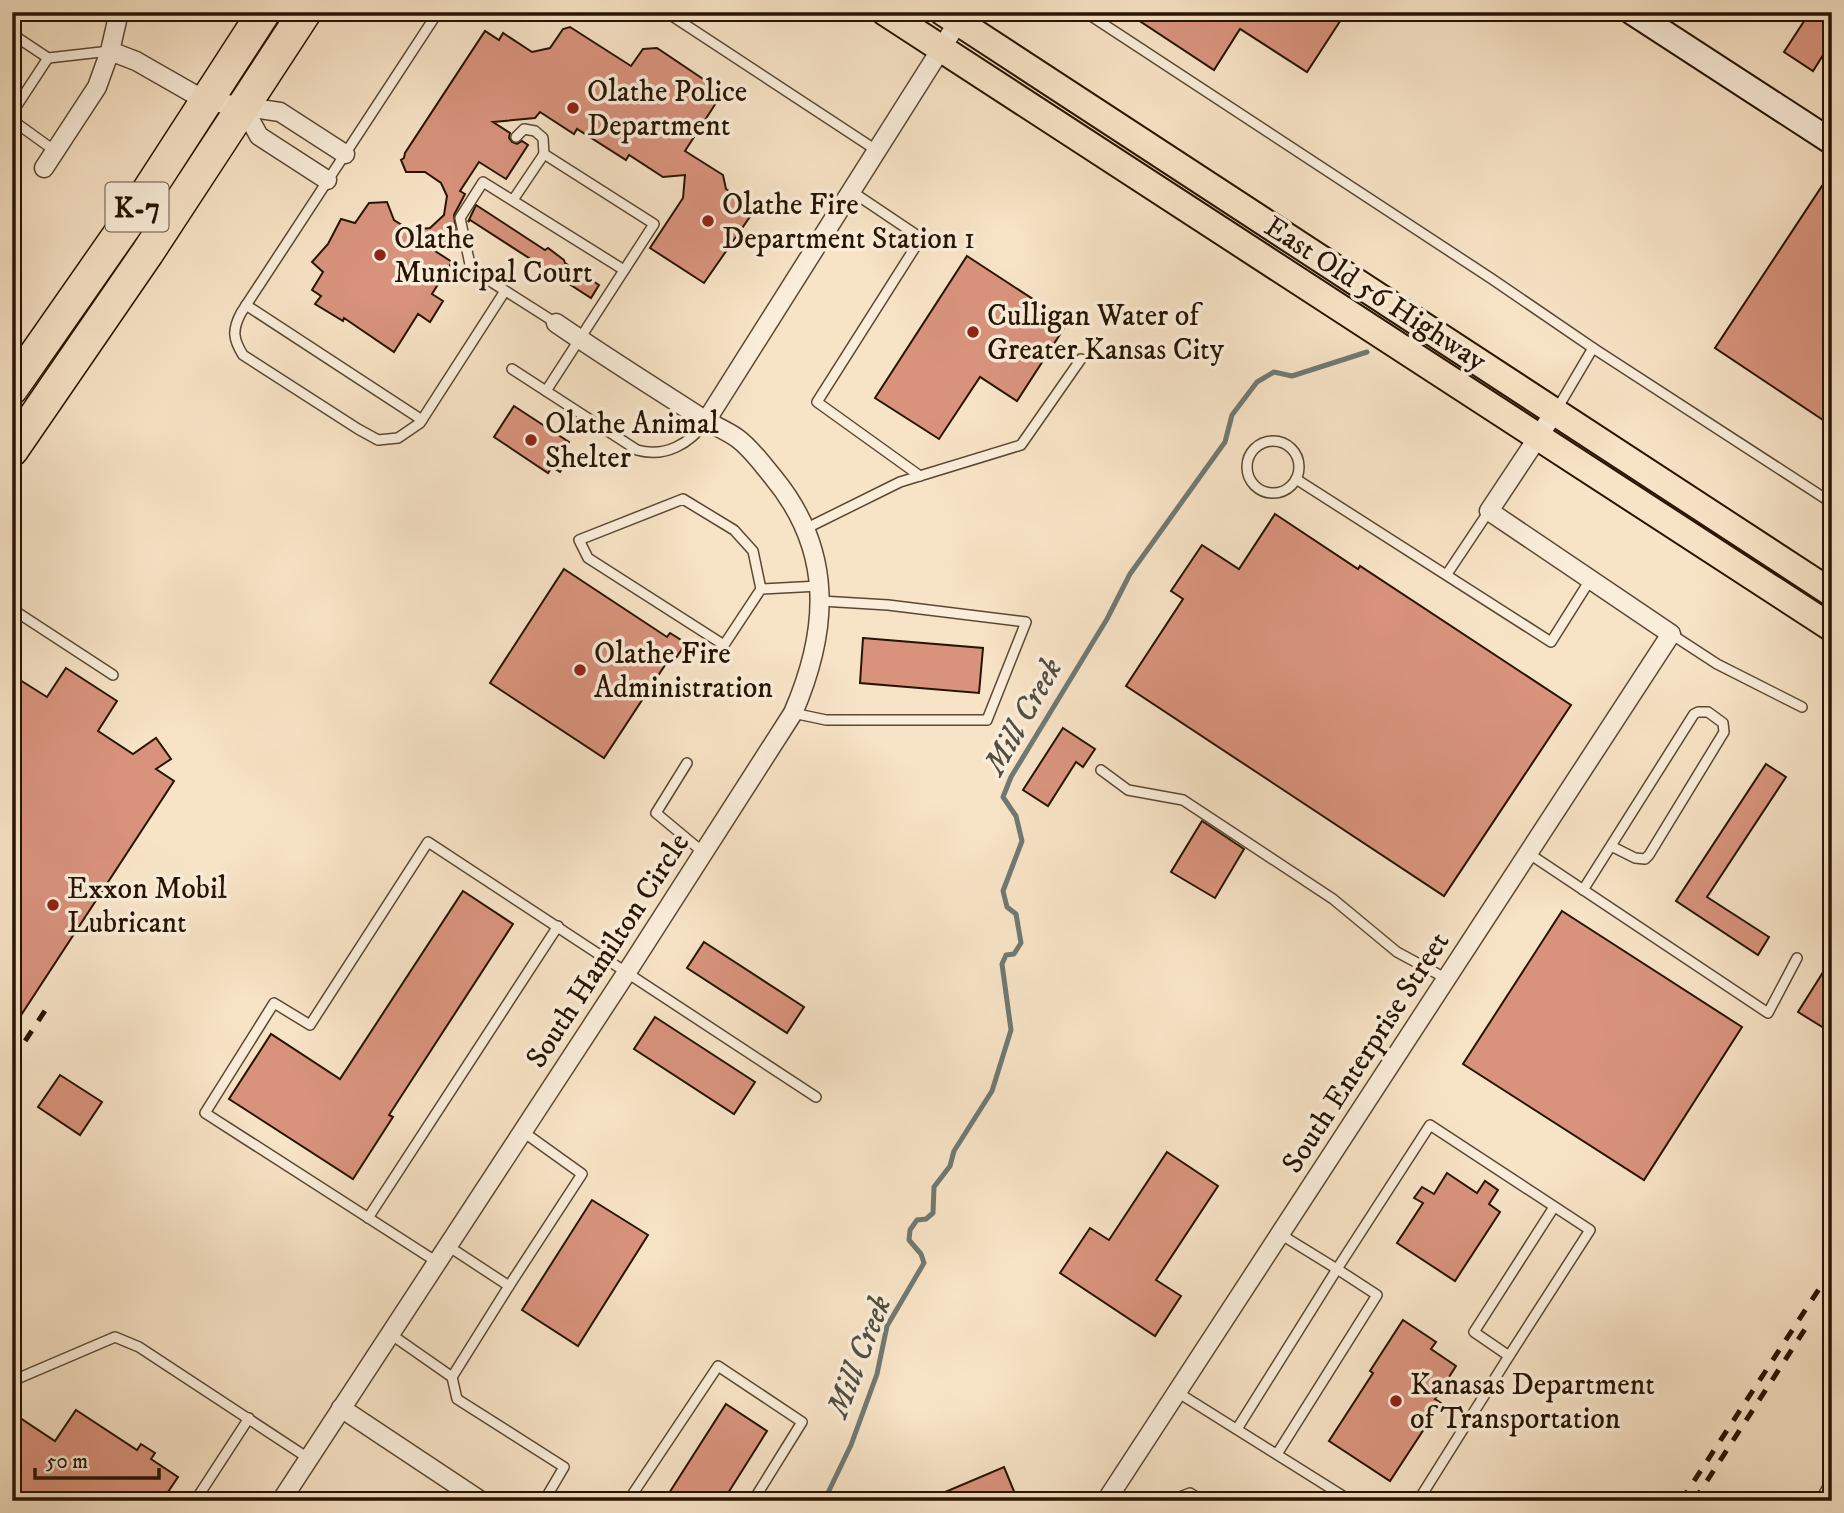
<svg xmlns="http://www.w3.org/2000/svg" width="1844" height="1513" font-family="'IM FELL DW Pica',serif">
  <rect width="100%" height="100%" fill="#f7e3c6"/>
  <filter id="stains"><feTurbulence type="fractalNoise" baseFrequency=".00286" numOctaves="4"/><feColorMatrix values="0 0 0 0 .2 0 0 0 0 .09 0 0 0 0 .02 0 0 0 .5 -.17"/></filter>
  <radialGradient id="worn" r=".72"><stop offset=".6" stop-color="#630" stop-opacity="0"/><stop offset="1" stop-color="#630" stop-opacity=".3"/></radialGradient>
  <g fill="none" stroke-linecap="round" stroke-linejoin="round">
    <polyline stroke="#707972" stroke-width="5" points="824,1501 851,1445 877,1374 887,1326 924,1263 921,1254 909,1240 910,1230 917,1220 926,1219 933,1213 934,1187 950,1166 954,1151 992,1091 1011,1030 1002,964 1006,955 1014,954 1021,943 1016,914 1007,907 1003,891 1022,841 1016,816 1003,797 1011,777 1107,619 1130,574 1225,442 1232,415 1257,382 1274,372 1292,376 1367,352"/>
  </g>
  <g fill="#d9937d" stroke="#271401" stroke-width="2">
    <polygon points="1126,12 1346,12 1307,72 1240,29 1214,70"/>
    <polygon points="1810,12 1832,12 1832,41 1813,71 1784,52"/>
    <polygon points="570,27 631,66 643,49 657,48 712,85 712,95 716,103 685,151 723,175 726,189 756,208 704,283 650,248 683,198 685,175 663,177 629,155 626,160 577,129 574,134 540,112 535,118 493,122 510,133 509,138 512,142 517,144 522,141 528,145 506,179 479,162 460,191 465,194 454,215 456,233 435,251 452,262 432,294 443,301 430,322 418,314 394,352 344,318 343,321 315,304 321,296 312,290 323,272 312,262 328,244 341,219 355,223 369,203 387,202 394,220 410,230 430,228 444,215 447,196 441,183 425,172 406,172 401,160 404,158 405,153 485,31 499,40 503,33 532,52 550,48 563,29"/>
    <polygon points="1822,186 1832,193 1832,426 1715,348"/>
    <polygon points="476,205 545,250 548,248 564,260 565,263 599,285 591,298 470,220 468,222"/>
    <polygon points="967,256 1068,322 1017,401 980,377 939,439 875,398"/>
    <polygon points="514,406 569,442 563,451 571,456 560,472 552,467 548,473 494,437"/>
    <polygon points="1275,514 1358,569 1360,566 1571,705 1444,896 1126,686 1183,599 1171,591 1202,545 1239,569"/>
    <polygon points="564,569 667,637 670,633 686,643 676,658 671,656 604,758 490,683"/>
    <polygon points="863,638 983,648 979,693 860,683"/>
    <polygon points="66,668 117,701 98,731 133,754 156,738 171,759 156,769 174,781 12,1029 12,675 47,697"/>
    <polygon points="1063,728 1095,749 1083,767 1076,762 1048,806 1023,790"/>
    <polygon points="1766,764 1786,777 1707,897 1769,937 1758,955 1676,901"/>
    <polygon points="1202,821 1244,849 1215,898 1171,872"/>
    <polygon points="463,891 513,924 389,1115 393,1117 353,1179 229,1099 271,1034 340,1079"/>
    <polygon points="1562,911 1742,1027 1644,1180 1463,1064"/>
    <polygon points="704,942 804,1007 787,1033 687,968"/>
    <polygon points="1832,958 1832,1033 1798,1012"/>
    <polygon points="655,1017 755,1082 734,1114 634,1049"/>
    <polygon points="60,1075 102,1102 80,1135 38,1107"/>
    <polygon points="1167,1152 1218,1186 1156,1280 1181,1296 1155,1336 1060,1273 1090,1228 1109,1240"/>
    <polygon points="1447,1173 1477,1193 1485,1181 1498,1190 1489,1204 1500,1212 1455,1281 1397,1243 1423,1203 1414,1198 1422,1187 1434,1194"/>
    <polygon points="592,1200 648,1235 578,1346 522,1310"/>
    <polygon points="1403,1320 1436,1342 1431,1349 1456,1366 1435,1399 1441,1403 1390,1481 1329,1441 1373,1373 1370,1371"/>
    <polygon points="726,1404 767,1431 723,1501 664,1501"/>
    <polygon points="76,1410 137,1450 141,1444 155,1453 151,1459 178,1477 162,1501 12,1501 12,1424 17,1416 55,1441"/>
    <polygon points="1004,1467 1018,1501 924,1501"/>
  </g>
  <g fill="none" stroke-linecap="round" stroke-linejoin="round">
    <defs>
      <g id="lane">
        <path d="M 438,12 L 241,313 C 232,330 233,339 243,355 L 358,429 L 378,440 L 398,438 L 420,423 L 505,291"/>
        <polyline points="666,12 876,150"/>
        <polyline points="1085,12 1492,279 1593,348 1557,409"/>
        <polyline points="12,34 48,58 110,51"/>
        <polyline points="12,113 48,58"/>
        <polyline points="12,120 55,151"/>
        <polyline points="516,137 524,129 535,131 543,138 544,154 654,224 546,391"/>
        <polyline points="851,191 921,238 817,402 920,476"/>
        <polyline points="513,200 544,154"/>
        <polyline points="246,305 422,420"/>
        <polyline points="556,323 471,269 460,218 483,182 624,270"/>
        <polyline points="1593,348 1832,503"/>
        <path d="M 512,369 L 637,450 C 665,458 690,444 706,421"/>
        <circle cx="1273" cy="467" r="26"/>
        <polyline points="1296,479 1551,642 1590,580"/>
        <polyline points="805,529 900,482 1021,445 1081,359"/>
        <polyline points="1447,574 1489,511"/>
        <polyline points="761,589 724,645 588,558 579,540 683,499 734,530 753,551 761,589 819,586"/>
        <polyline points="12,609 113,675"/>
        <polyline points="1671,634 1717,664 1802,707"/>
        <polyline points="793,713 826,720 987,720 1026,622 888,605 821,601"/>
        <polyline points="687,763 656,813 704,853"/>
        <polyline points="1101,770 1128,790 1183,800 1333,899 1397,952 1447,979"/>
        <polyline points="1528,853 1768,1013 1797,958"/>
        <polyline points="1583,890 1694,714 1698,712 1708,712 1723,723 1724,732 1649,855 1645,859 1635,858 1611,846"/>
        <polyline points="368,1218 558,926"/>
        <polyline points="437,1262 205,1113 274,1003 310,1025 428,842 816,1097"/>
        <polyline points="509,1286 582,1174 522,1131"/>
        <polyline points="389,1333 452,1377 509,1286 448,1246"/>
        <polyline points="452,1377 457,1399 564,1467 544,1501"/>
        <polyline points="12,1381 115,1337 139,1347 308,1458"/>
        <polyline points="1177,1392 1351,1501"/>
        <polyline points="1237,1429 1337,1269 1280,1234"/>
        <polyline points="1277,1454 1377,1295 1337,1269 1430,1125 1590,1230 1509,1356 1474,1332 1554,1207"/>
        <polyline points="195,1501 249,1418"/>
        <polyline points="628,1501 718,1366 802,1422 753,1501"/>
        <polyline points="1179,1501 1182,1496 1190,1493 1203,1501"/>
        <polyline points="1418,1501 1509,1356"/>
        <polyline points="1820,1501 1832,1479"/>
      </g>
      <g id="street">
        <polyline points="110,51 136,61 206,101 280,112 345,154"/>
        <polyline points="243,107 259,136 327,180"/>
        <polyline points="44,168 97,87 110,51 119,12"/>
        <polyline points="706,421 958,22"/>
        <polyline points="341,1408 481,1501"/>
        <path d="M 281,1501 L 627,972 L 793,713 C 829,630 834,551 773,477 C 762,464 751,448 737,438 C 726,430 712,425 700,417 C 652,386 604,356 556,323"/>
        <polyline points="1106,1501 1671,634 1489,511 1554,413"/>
      </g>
      <polyline id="secondary" points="1632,12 1832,142"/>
      <g id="primary">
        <polyline points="885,12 1832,628"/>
        <polyline points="943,12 1832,593"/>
      </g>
      <g id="highway">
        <polyline points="12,388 130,219 264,12"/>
        <polyline points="12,450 148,252 305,12"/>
      </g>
    </defs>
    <use href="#lane" stroke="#5b4832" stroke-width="12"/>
    <use href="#street" stroke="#5b4832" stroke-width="21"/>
    <use href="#secondary" stroke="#271401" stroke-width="28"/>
    <use href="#primary" stroke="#271401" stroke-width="30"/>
    <use href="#highway" stroke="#271401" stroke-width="35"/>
    <use href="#lane" stroke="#faedda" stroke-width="9"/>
    <use href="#street" stroke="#faedda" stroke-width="18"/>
    <use href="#secondary" stroke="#faedda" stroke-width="24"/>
    <use href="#primary" stroke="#f7e3c6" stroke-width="26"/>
    <use href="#highway" stroke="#f7e3c6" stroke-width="32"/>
    <g stroke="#271401" stroke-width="5" stroke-dasharray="12 12" stroke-linecap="butt">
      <polyline points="12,1061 50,1003"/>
      <polyline points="1681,1501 1832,1269"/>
      <polyline points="1694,1501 1807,1326"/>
    </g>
  </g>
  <g fill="#8f2418" stroke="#faedda" stroke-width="2.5">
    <circle cx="573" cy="108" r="7"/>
    <circle cx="708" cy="221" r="7"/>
    <circle cx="380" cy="255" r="7"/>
    <circle cx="973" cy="332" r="7"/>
    <circle cx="531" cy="440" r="7"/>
    <circle cx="580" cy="670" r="7"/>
    <circle cx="53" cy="905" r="7"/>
    <circle cx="1396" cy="1401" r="7"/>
  </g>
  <g text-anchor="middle" stroke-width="7" stroke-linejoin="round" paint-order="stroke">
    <rect fill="#faedda" stroke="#665542" stroke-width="2" x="105.5" y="182.5" width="63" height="49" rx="5"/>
    <g font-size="28" font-weight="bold" fill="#271401">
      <text x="137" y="217">K-7</text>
    </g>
    <g font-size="30" fill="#271401" stroke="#faedda" text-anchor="start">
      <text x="587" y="101">Olathe Police<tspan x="587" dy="34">Department</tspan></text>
      <text x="722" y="214">Olathe Fire<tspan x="722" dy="34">Department Station 1</tspan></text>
      <text x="394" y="248">Olathe<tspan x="394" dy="34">Municipal Court</tspan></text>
      <text x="987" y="325">Culligan Water of<tspan x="987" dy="34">Greater Kansas City</tspan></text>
      <text x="545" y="433">Olathe Animal<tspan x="545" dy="34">Shelter</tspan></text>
      <text x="594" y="663">Olathe Fire<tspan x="594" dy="34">Administration</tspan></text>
      <text x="67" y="898">Exxon Mobil<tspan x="67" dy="34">Lubricant</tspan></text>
      <text x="1410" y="1394">Kanasas Department<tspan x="1410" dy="34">of Transportation</tspan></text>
    </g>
    <g font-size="30" fill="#271401" stroke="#faedda">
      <text transform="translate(1376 293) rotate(33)" y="10">East Old 56 Highway</text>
      <text transform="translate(607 950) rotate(-57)" y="10">South Hamilton Circle</text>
      <text transform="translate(1365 1052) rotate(-57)" y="10">South Enterprise Street</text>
    </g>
    <g font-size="32" font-style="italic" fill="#514f43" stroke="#faedda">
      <text transform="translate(1022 716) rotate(-61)" y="11">Mill Creek</text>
      <text transform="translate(858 1356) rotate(-69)" y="11">Mill Creek</text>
    </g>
  </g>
  <rect width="1844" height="1513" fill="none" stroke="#f7e3c6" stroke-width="42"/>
  <rect x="14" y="14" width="1816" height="1485" fill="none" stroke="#271401" stroke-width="3.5"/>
  <rect x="21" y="21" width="1802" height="1471" fill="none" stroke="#271401" stroke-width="2"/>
  <path d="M35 1468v10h124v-10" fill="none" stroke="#271401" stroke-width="3.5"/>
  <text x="46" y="1468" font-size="21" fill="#271401" stroke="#faedda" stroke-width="5" paint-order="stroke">50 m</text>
  <rect width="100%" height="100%" filter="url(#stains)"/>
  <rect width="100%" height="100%" fill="url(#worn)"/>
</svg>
